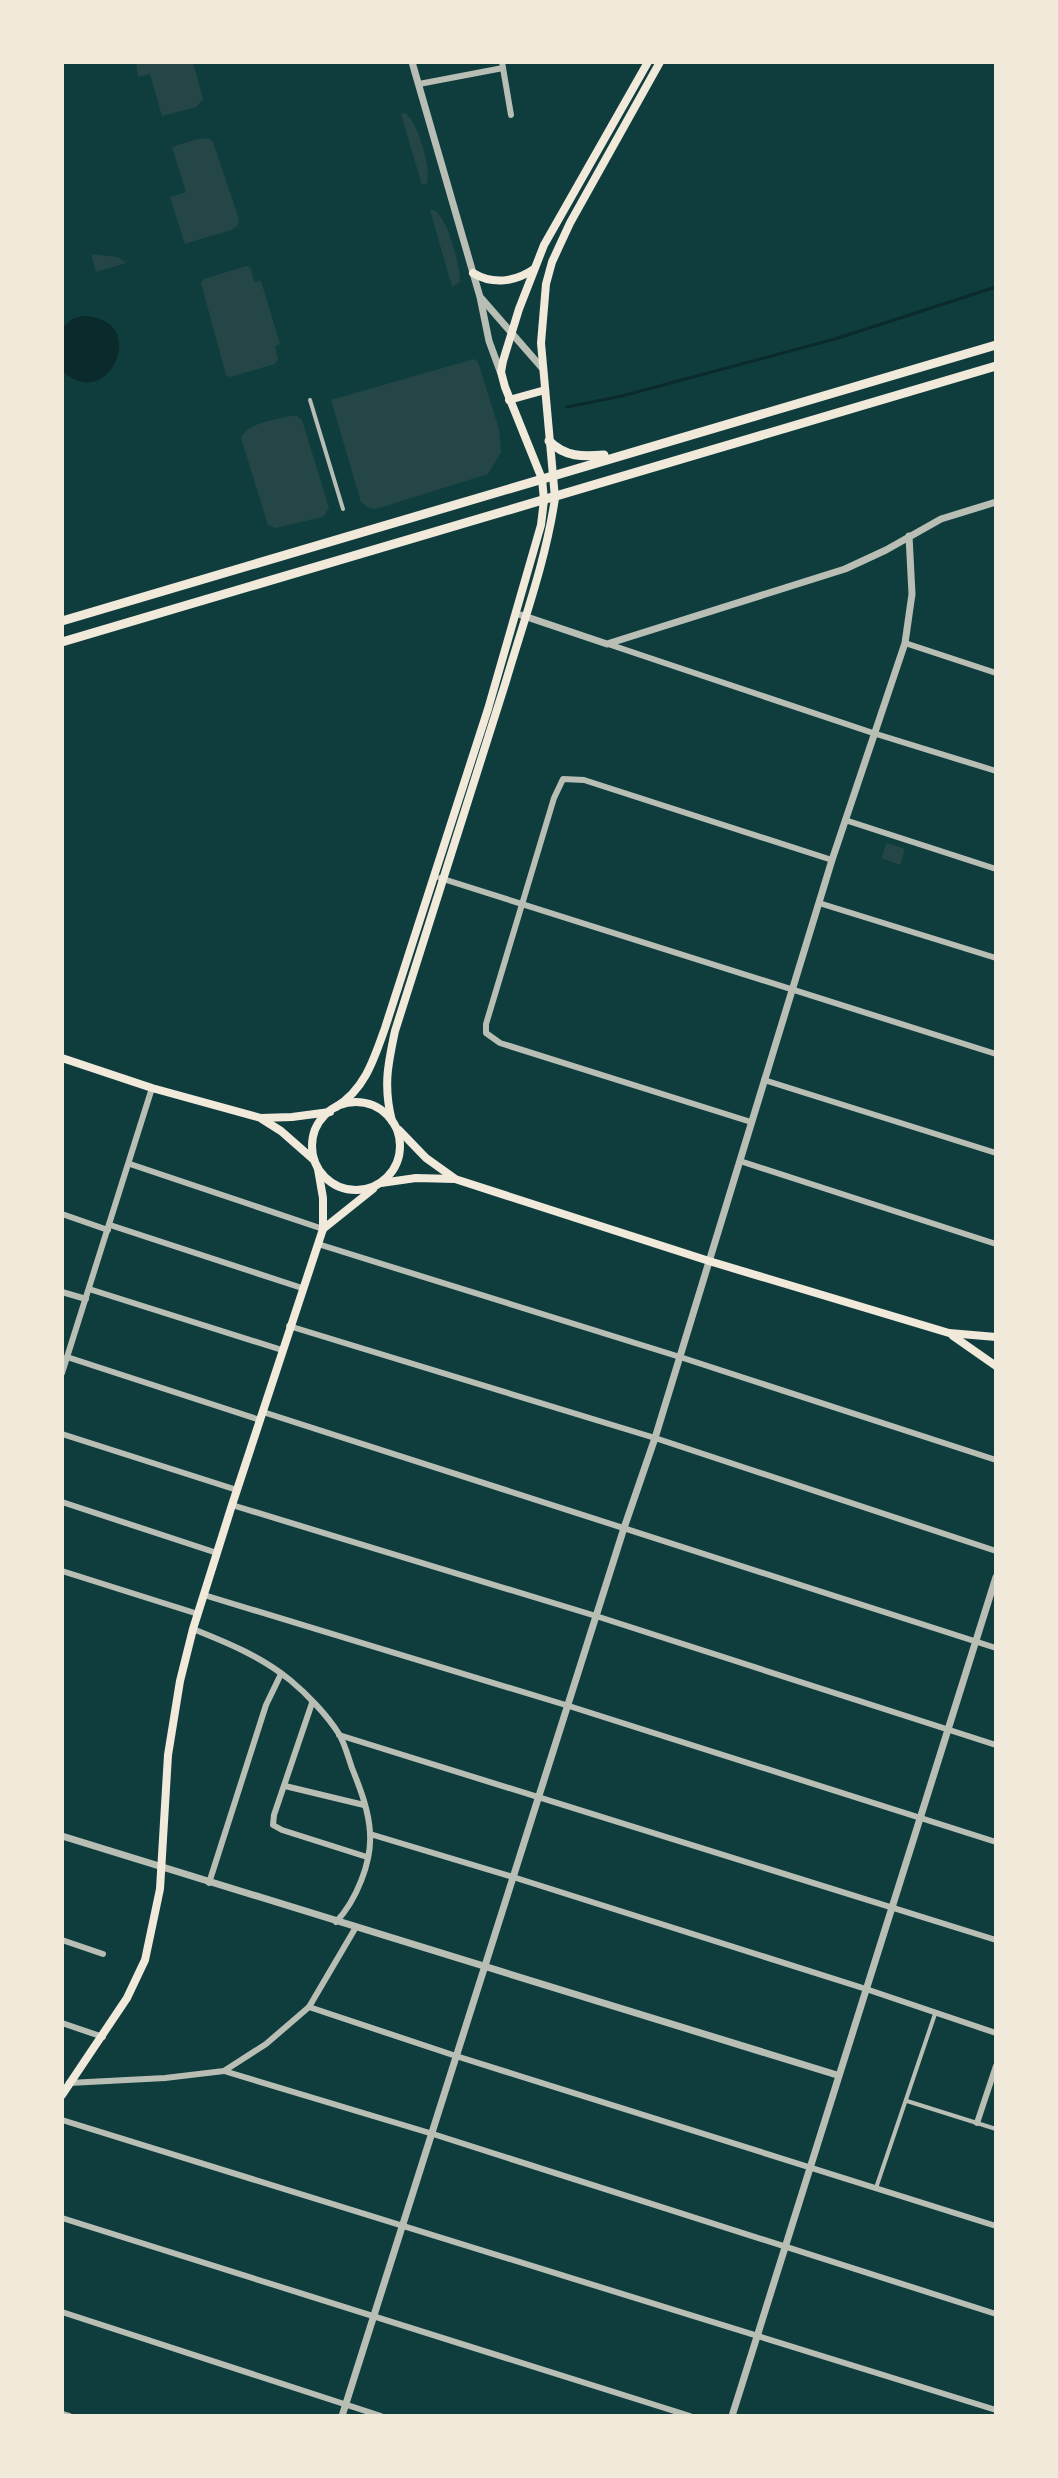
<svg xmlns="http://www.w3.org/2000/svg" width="1058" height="2478" font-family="Cabin,sans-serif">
  <rect width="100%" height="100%" fill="#0f3d3e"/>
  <g fill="#244646">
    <polygon points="136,62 193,62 203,99 196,107 162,116 150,74 138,77"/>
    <path d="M 404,113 C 418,119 431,169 427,183 L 422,185 L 401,114 Z"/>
    <polygon points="201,138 209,139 213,142 239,219 237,226 231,230 185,244 170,197 186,192 172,147"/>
    <path d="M 430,210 L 434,210 C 448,219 460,265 460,282 L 452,287 Z"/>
    <polygon points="91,254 118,257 126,263 96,272"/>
    <polygon points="246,266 251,268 254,282 261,281 280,344 275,346 278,359 275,364 230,377 226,375 201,283 204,279"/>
    <polygon points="474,359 478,362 499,429 501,452 488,474 376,509 369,508 361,502 331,400"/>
    <path d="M 291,416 L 297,416 L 302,420 L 329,508 L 323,517 L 275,528 L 268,525 L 241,438 C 249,422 275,420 291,416 Z"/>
    <polygon points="887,843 905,849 900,865 881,858"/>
  </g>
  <path fill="#0a2a2b" d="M 82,316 C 154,317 107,417 62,370 L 62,328 L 72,319 Z"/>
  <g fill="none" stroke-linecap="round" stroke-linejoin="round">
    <polyline stroke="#0a2a2b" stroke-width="3" points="567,407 622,396 835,339 996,287"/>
    <g stroke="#b8beb3" stroke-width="4">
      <polyline points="310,400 343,509"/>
      <polyline points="907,2101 996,2129"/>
      <polyline points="876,2188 935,2014"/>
    </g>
    <g stroke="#b8beb3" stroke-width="6">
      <polyline points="502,62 511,115"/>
      <polyline points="419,84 503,68"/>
      <polyline points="905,643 996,673"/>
      <polyline points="608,644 873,733 996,771"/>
      <polyline points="845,820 996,869"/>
      <polyline points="440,878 996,1054"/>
      <polyline points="819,903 996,958"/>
      <polyline points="764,1080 996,1153"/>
      <polyline points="751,1122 500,1043 486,1033 486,1024 554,798 563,779 584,780 832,860"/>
      <polyline points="740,1161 996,1244"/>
      <polyline points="130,1164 323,1229"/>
      <polyline points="62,1214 108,1230"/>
      <polyline points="110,1225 302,1288"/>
      <polyline points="318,1244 680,1357 996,1460"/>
      <polyline points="89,1289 282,1350"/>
      <polyline points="62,1292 86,1299"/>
      <polyline points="289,1326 655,1438 996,1551"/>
      <polyline points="67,1357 260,1420"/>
      <polyline points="62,1373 152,1088"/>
      <polyline points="263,1412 996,1648"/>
      <polyline points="62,1434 237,1490"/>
      <polyline points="62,1502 217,1553"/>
      <polyline points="232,1505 596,1616 996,1745"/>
      <polyline points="62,1571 198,1614"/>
      <polyline points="204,1595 569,1706 996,1842"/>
      <path d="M 193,1629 C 228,1643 260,1656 290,1680 C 307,1694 327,1715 339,1734 C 345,1744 348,1757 352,1768 C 360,1788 369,1811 370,1833 C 372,1862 356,1901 336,1922"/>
      <polyline points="312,1703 274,1815 273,1825 282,1830 367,1857"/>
      <polyline points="339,1735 996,1940"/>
      <polyline points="285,1786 364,1805"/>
      <polyline points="370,1834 513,1877 866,1989 996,2033"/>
      <polyline points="209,1883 266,1705 281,1674"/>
      <polyline points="62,1940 103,1954"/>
      <polyline points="309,2007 456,2056 996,2226"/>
      <polyline points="62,2023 103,2037"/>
      <polyline points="224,2071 433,2134 996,2314"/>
      <polyline points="69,2083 165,2078 224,2071 266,2044 309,2007 356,1927"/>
      <polyline points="62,2120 996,2410"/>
      <polyline points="977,2123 996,2066"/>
      <polyline points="62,2218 690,2416"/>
      <polyline points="62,2312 381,2416"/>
      <polyline points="62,2414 69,2416"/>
    </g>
    <g stroke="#b8beb3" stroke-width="7">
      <polyline points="412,62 480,297 489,341 500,371"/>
      <polyline points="482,299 543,369"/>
      <polyline points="521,615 607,644 845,569 886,550 941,519 996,502"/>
      <polyline points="62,1836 837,2075"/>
      <polyline points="342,2416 624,1528 655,1438 832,860 905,643 912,594 909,536"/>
      <polyline points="732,2416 996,1577"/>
    </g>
    <g stroke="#f1e9da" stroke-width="8">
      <path d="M 473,273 C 493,285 515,282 534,269"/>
      <polyline points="509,400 545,390"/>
      <polyline points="62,1058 152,1088 261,1118 292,1117 330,1112"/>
      <circle cx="356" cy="1146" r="44"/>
      <path d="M 336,1107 C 365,1089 374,1059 385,1028 L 488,709 L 541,525 L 544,500 L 542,479 L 505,387 L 501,372 L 503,361 L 519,309 L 544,245 L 648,62"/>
      <polyline points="262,1119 281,1131 314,1160"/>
      <path d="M 392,1121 C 383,1086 388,1064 395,1031 C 431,914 470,798 506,681 C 524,620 546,560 555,498 L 541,343 L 546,284 L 552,262 L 570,223 L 660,62"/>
      <polyline points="399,1130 426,1158 454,1178"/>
      <polyline points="381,1183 416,1178 455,1179 709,1261 949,1333 996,1337"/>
      <polyline points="323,1229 373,1189"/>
      <polyline points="953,1336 996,1366"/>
      <polyline points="62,2095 127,1998 145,1960 160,1889 168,1755 180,1681 193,1629 232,1505 323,1229 323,1198 318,1169"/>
    </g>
    <g stroke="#f1e9da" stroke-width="9">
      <path d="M 549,441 C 565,457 583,457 604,455"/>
      <polyline points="62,621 996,345"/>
      <polyline points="62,642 996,366"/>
    </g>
  </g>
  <rect width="1058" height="2478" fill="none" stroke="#f1e9da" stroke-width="128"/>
</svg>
